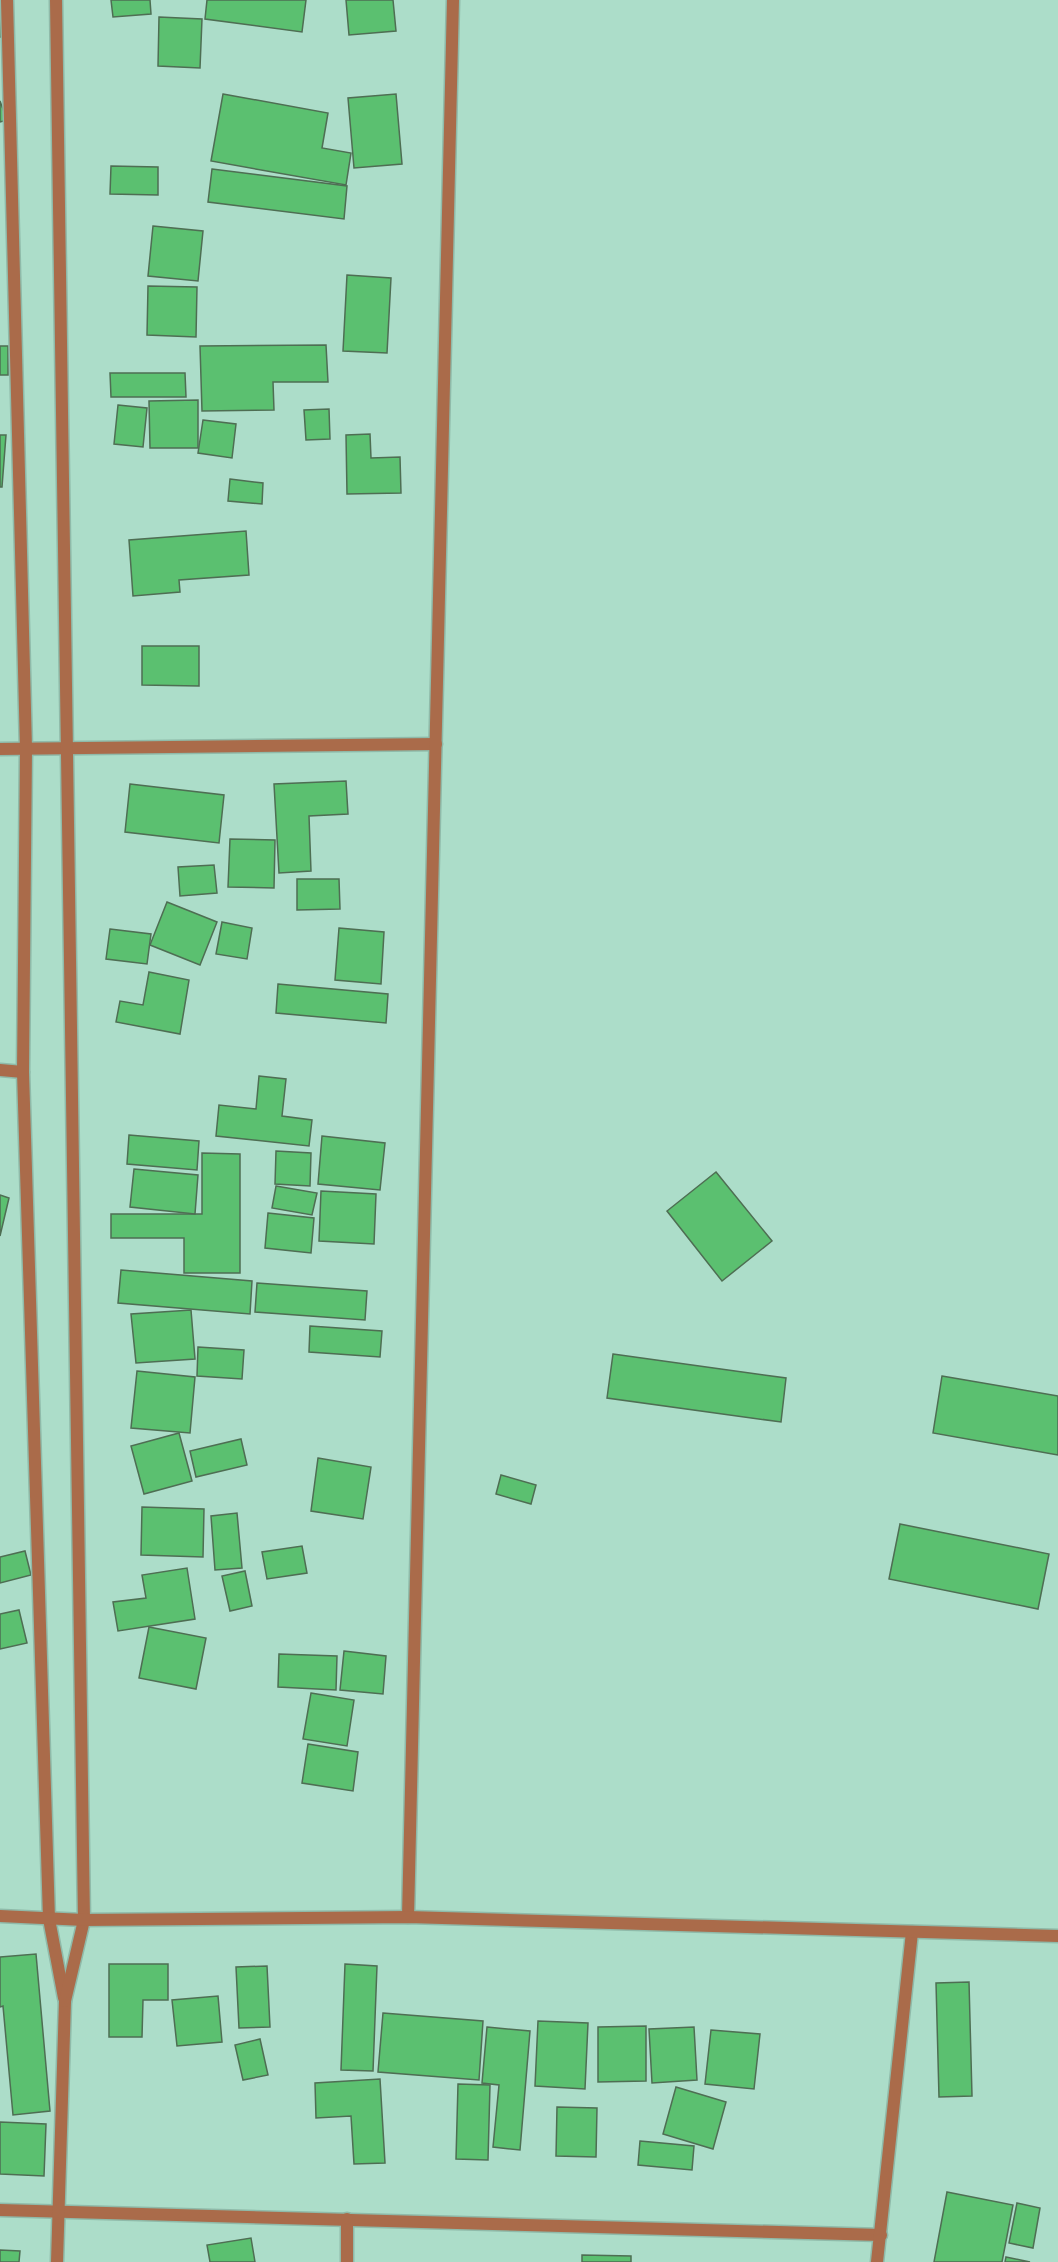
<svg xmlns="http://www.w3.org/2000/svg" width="1058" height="2262" font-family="'Exo 2',sans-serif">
  <rect width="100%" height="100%" fill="#acddc9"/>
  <g fill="#5bc070" stroke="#4e6e53" stroke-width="1.5">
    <polygon points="111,0 150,0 151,14 113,17"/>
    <polygon points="207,0 306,0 302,32 205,19"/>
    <polygon points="346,0 393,0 396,31 349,35"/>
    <polygon points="0,7 2,7 3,37 0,37"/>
    <polygon points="159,17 202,19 200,68 158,66"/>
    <polygon points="223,94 328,113 322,148 351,153 346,185 211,161"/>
    <polygon points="396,94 402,164 354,168 348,98"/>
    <polygon points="0,101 7,120 0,122"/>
    <polygon points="111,166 158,167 158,195 110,194"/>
    <polygon points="212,169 347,186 344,219 208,202"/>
    <polygon points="153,226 203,231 198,281 148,276"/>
    <polygon points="347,275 391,278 387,353 343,351"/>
    <polygon points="148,286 197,287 196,337 147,335"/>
    <polygon points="326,345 328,382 273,382 274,410 202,411 200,346"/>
    <rect x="0" y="346" width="8" height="29"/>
    <polygon points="110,373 185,373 186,397 111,397"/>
    <polygon points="198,400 198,448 150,448 149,401"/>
    <polygon points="118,405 147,408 143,447 114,444"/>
    <polygon points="329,409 330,439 306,440 304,410"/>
    <polygon points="203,420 236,424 232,458 198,453"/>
    <polygon points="370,434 371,458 400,457 401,493 347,494 346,435"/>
    <polygon points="0,435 6,435 2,487 0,487"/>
    <polygon points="230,479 263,483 262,504 228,501"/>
    <polygon points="246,531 249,575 179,580 180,592 133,596 129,540"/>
    <polygon points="142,646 199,646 199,686 142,685"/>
    <polygon points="346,781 348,814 309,816 311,871 279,873 274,784"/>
    <polygon points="130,784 224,795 219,843 125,832"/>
    <polygon points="230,839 275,840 274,888 228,887"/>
    <polygon points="214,865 217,893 180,896 178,867"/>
    <polygon points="297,879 339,879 340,909 297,910"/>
    <polygon points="167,902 217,922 200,965 150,945"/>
    <polygon points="222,922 252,928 247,959 216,954"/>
    <polygon points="339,928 384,932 381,984 335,980"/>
    <polygon points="110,929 151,934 147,964 106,959"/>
    <polygon points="149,972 189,980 180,1034 116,1022 120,1001 143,1005"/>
    <polygon points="278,984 388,994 386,1023 276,1013"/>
    <polygon points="259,1076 286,1079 282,1116 312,1120 309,1146 216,1136 219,1105 256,1109"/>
    <polygon points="129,1135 199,1141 197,1170 127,1164"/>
    <polygon points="322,1136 385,1143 380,1190 318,1184"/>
    <polygon points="276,1151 311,1153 310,1186 275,1184"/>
    <polygon points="202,1153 240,1154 240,1273 184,1273 184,1238 111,1238 111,1214 202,1214"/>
    <polygon points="134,1169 198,1175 195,1214 130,1207"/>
    <polygon points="716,1172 772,1241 722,1281 667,1211"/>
    <polygon points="276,1186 317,1193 312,1215 272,1208"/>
    <polygon points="321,1191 376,1194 374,1244 319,1241"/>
    <polygon points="0,1195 9,1198 0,1236"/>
    <polygon points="268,1213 314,1218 311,1253 265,1248"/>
    <polygon points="121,1270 252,1281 250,1314 118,1303"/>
    <polygon points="257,1283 367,1291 365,1320 255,1312"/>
    <polygon points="191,1310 195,1359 136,1363 131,1314"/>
    <polygon points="310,1326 382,1331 380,1357 309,1352"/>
    <polygon points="198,1347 244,1350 242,1379 197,1376"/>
    <polygon points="613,1354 786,1378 781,1422 607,1398"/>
    <polygon points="137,1371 195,1377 190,1433 131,1428"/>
    <polygon points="942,1376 1058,1396 1058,1455 933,1433"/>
    <polygon points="179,1433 192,1481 144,1494 131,1446"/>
    <polygon points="241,1439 247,1465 196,1477 190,1451"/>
    <polygon points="318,1458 371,1467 363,1519 311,1511"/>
    <polygon points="501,1475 536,1485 531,1504 496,1494"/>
    <polygon points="142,1507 204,1509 203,1557 141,1555"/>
    <polygon points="237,1513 242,1568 215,1570 211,1516"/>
    <polygon points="900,1524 1049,1554 1038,1609 889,1579"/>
    <polygon points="302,1546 307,1573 267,1579 262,1552"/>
    <polygon points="25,1551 31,1575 0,1583 0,1557"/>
    <polygon points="187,1568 195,1619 118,1631 113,1602 146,1598 142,1575"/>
    <polygon points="245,1571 252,1606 230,1611 222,1576"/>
    <polygon points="19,1610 27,1643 0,1649 0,1614"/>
    <polygon points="149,1627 206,1638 196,1689 139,1678"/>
    <polygon points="344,1651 386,1656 383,1694 340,1690"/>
    <polygon points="279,1654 337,1656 336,1690 278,1687"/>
    <polygon points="311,1693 354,1700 347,1746 303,1739"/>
    <polygon points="308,1744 358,1752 353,1791 302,1783"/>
    <polygon points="36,1954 50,2111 13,2115 3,2006 0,2007 0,1957"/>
    <polygon points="109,1964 168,1964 168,2000 143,2000 142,2037 109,2037"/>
    <polygon points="345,1964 377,1966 373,2071 341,2070"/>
    <polygon points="267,1966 270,2027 239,2028 236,1967"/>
    <polygon points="969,1982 972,2096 939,2097 936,1983"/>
    <polygon points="218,1996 222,2042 177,2046 172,2000"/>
    <polygon points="383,2013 483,2021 479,2080 378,2072"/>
    <polygon points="538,2021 588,2023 585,2089 535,2086"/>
    <polygon points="646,2026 646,2081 598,2082 598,2027"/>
    <polygon points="487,2027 530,2031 520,2150 493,2147 499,2085 482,2083"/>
    <polygon points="694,2027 697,2080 652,2083 649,2029"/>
    <polygon points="711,2030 760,2034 754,2089 705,2084"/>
    <polygon points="260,2039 268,2075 243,2080 235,2045"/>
    <polygon points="380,2079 385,2163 354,2164 351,2116 316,2118 315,2083"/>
    <polygon points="458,2084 490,2085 488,2160 456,2159"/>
    <polygon points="676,2087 726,2102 713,2149 663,2134"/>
    <polygon points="557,2107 597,2108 596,2157 556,2156"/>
    <polygon points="0,2122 46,2124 44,2176 0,2174"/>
    <polygon points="640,2141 694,2146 692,2170 638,2165"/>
    <polygon points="947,2192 1013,2205 1002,2262 934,2262"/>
    <polygon points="1017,2203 1040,2208 1033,2248 1009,2243"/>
    <polygon points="251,2238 255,2262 210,2262 207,2245"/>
    <polygon points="0,2250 20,2251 19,2262 0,2262"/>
    <polygon points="582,2255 631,2256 631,2262 582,2262"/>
    <polygon points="1006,2257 1030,2262 1005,2262"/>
  </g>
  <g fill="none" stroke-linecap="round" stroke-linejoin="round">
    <defs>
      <g id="minor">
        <polyline points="0,749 436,744"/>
        <polyline points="0,1070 23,1072"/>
        <polyline points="408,1917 453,0"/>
        <polyline points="0,2210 881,2235"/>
        <polyline points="57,2262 65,2001"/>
        <polyline points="347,2262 347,2219"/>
        <polyline points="877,2262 912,1932"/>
      </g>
      <g id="tertiary">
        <polyline points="7,0 26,749 23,1072 49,1919 64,1998"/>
        <polyline points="56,0 84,1920 65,2001"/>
        <polyline points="0,1916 84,1920 408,1917 1058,1936"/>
      </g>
    </defs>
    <use href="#minor" stroke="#8fbaa9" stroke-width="15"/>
    <use href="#tertiary" stroke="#8fbaa9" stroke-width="15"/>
    <use href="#minor" stroke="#aa6b4a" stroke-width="12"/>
    <use href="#tertiary" stroke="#aa6b4a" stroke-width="12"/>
  </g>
</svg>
